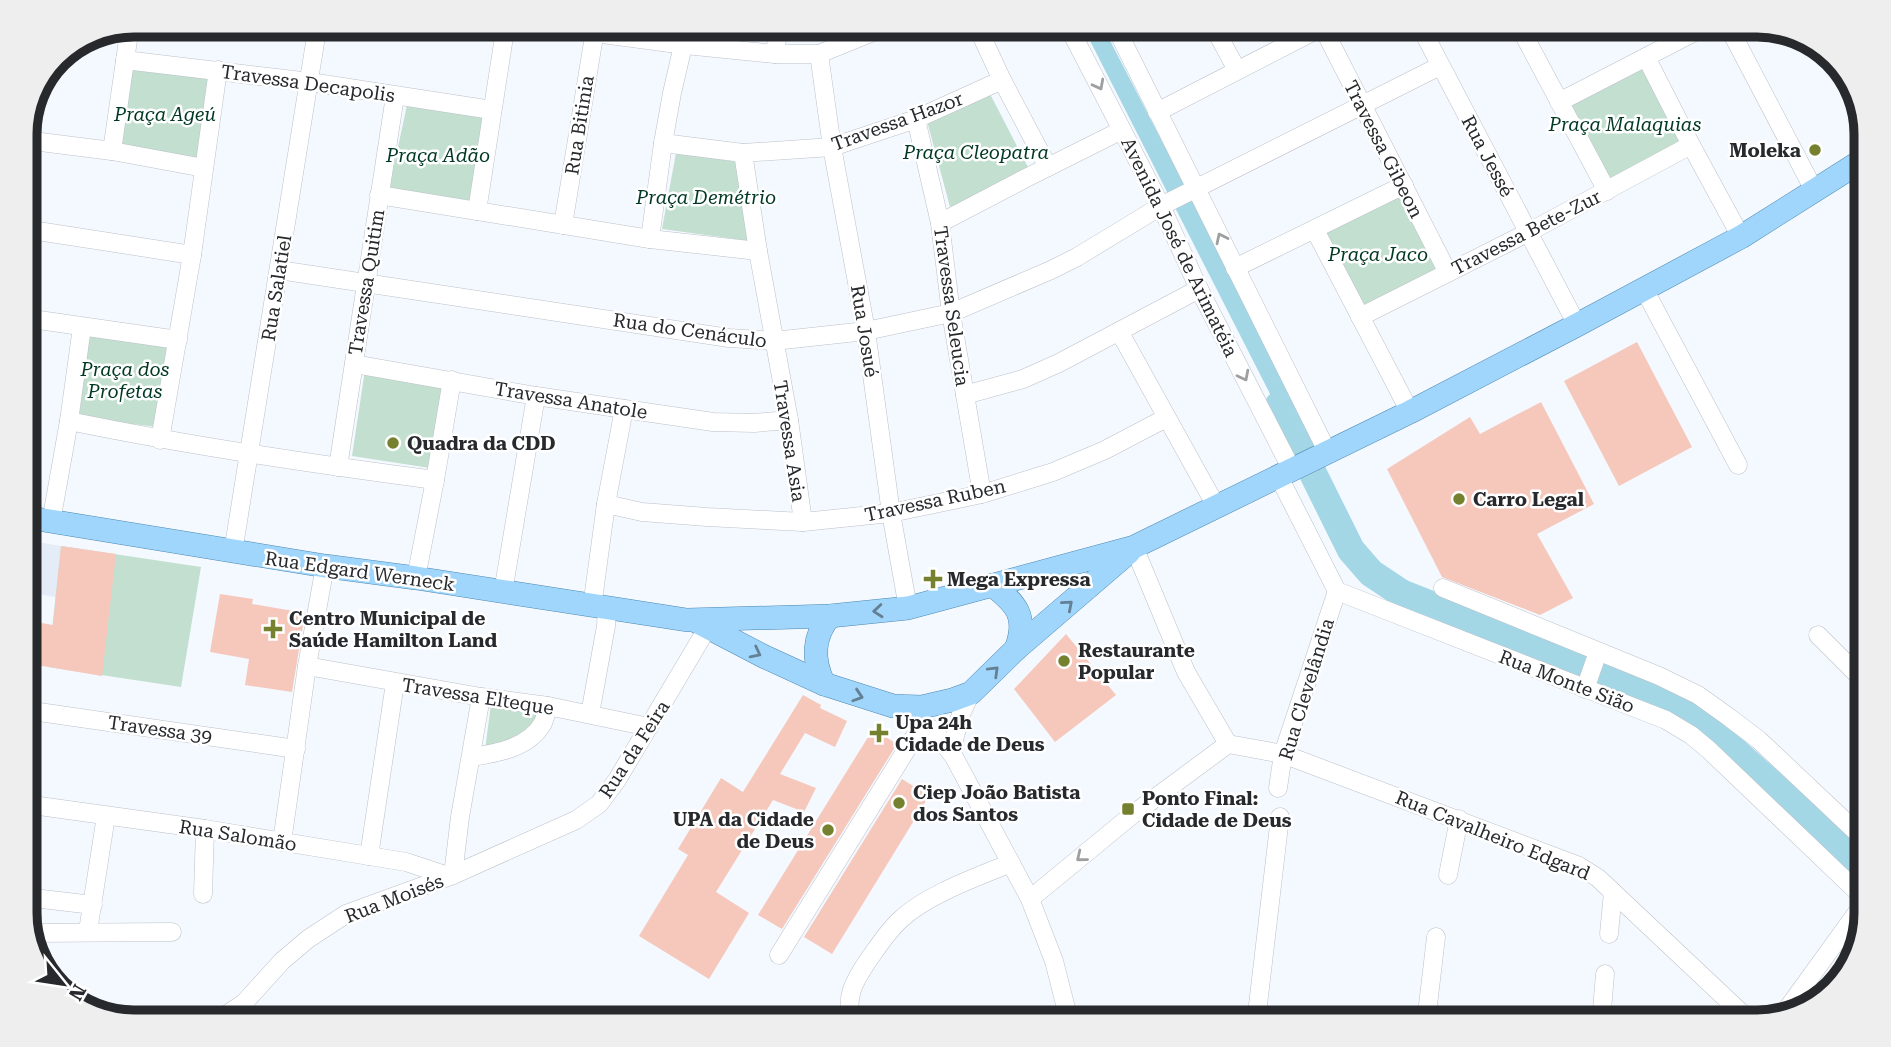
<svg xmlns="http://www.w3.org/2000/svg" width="1891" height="1047" font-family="'Roboto Serif',serif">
  <rect width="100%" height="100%" fill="#f4f8ff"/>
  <polygon fill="#e4ecf8" points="25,540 61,546 56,597 25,592"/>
  <g fill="#c3dfcf">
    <polygon points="1643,64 1684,143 1606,183 1566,104"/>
    <polygon points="130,67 212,78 199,161 117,146"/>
    <polygon points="989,92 1030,171 950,207 927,121"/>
    <polygon points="407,105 485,117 474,201 389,189"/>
    <polygon points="676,153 738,162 750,241 662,229"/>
    <polygon points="1400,192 1441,271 1355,315 1315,236"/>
    <polygon points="88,331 172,343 159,427 79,418"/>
    <polygon points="365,370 446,386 430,468 352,456"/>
    <polygon points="61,546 201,567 181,687 48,667"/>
    <polygon points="491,704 540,713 523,736 485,750"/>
    <polygon points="1858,934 1860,936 1852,967 1812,1008 1797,1012"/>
  </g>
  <polygon fill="#a4d7e5" points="1082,25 1102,25 1311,430 1293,439"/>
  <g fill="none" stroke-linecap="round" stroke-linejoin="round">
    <polyline stroke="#a4d7e5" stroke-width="28" points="1279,405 1351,550 1371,573 1401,593 1651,692 1687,710 1727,744 1866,869"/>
  </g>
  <g fill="#f6c8bc">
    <polygon points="1637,342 1692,447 1619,486 1564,381"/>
    <polygon points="1541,402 1594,504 1537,534 1573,598 1540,615 1442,577 1387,469 1470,417 1480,434"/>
    <polygon points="61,546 116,554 102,676 25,663 25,620 53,625"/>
    <polygon points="220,594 253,599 252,604 305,613 292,692 245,685 249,659 210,652"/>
    <polygon points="1066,634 1116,695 1055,742 1014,689"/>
    <polygon points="803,695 821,705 820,708 847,721 835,747 805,733 780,774 816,788 804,812 773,800 716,892 749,913 709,979 639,936 688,855 678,849 721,778 743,792"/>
    <polygon points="873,729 897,744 782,929 758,915"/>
    <polygon points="902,779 929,796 832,954 804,937"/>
  </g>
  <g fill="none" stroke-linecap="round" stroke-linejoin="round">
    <defs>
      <g id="minor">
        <polyline points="527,24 685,45 775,54 819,54 893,24"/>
        <polyline points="976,24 1002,80 1048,167"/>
        <polyline points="1067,24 1122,130 1161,206 1199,289 1292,470"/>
        <polyline points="1114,24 1328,453"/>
        <polyline points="1212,24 1237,70"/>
        <polyline points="1321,24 1448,273"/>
        <polyline points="1419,24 1577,325"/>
        <polyline points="1518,24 1607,191"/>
        <polyline points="1727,24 1815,192"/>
        <polyline points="775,54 779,24"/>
        <polyline points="819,54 832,147 866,331 891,513 908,608"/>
        <polyline points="1646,57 1691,145 1741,237"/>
        <polyline points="125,60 310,82 492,110"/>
        <polyline points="1559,102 1710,24"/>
        <polyline points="1157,112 1322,27"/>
        <polyline points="916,119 940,223 951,313 982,494"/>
        <polyline points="25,140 112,151 204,168"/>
        <polyline points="663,143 743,153 832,147 916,119 1002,80"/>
        <polyline points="112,151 130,26"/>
        <polyline points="743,153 758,251 789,420 803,522"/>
        <polyline points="379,195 650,239 758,251"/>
        <polyline points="477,211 506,24"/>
        <polyline points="940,223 1028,177 1122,130"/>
        <polyline points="563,225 596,24"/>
        <polyline points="25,229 192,255"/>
        <polyline points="1315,230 1410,412"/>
        <polyline points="650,239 663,143 672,93 688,24"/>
        <polyline points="1235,268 1404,185"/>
        <polyline points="279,270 729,338 774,341 866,331 951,313 1051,270 1077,257 1161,206 1440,66"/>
        <polyline points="1644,289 1738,465"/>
        <polyline points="1360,317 1529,232 1691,145"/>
        <polyline points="25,318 178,340"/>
        <polyline points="1119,331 1216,506"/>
        <polyline points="354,364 536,396 713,422 754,423 789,420"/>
        <polyline points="965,395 1023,379 1059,363 1199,289"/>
        <path d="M 69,421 C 190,446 312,464 435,480"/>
        <polyline points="160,440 192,255 218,70"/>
        <polyline points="338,467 395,96"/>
        <polyline points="1279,477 1337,591 1666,720 1691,735 1709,750 1866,900"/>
        <polyline points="606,504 642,512 707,517 803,522 891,513 982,494 1053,472 1105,450 1166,418"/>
        <polyline points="51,522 69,421 82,327"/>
        <polyline points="1134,547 1186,672 1228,744"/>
        <polyline points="233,552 318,24"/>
        <polyline points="416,578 435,480 452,380"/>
        <polyline points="1443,588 1659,676 1698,695 1730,718 1759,740 1866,841"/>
        <polyline points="503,592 536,396"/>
        <polyline points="592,607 606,504 624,409"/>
        <polyline points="1818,635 1866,683"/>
        <polyline points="307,666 481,697 548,706 649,727"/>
        <polyline points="1585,689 1598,652"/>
        <polyline points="894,707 933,730 954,757 1030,899 1054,961 1067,1012 1068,1022"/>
        <polyline points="25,710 296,749"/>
        <polyline points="590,714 606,626 607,608"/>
        <polyline points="1228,744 1283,754 1579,866 1598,878 1751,1022"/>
        <polyline points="951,751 961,714 971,693"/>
        <path d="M 472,757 C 497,753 529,748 543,723 C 545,718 547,711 548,706"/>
        <polyline points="1278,788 1283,754 1337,591"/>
        <polyline points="25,804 205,829 406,862 448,876"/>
        <polyline points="282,842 307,666 325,566"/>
        <polyline points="369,856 395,683"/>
        <polyline points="453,875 460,817 481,697"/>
        <polyline points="1448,875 1459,819"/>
        <polyline points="203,894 205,829"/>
        <polyline points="25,897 93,905"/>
        <polyline points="1030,899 1132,815 1228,744"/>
        <polyline points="88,931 106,816"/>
        <polyline points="29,933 172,932"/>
        <polyline points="1609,934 1613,892"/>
        <polyline points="779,955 923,723"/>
        <polyline points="1782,1016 1866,900"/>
        <polyline points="119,1019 208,1018 226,1015 244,1003 282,961 308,939 346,914 453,875 576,820 599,804 617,780 708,627"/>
        <path d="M 852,1022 C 845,998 853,983 867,962 C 877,948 887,932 900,920 C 926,895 977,877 1011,863"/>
        <polyline points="1256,1022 1280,817"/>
        <polyline points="1426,1022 1436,937"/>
        <polyline points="1601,1022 1605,974"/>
      </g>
      <g id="major">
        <polyline points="25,517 325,566 416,578 687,620 830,616 908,608 1134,547 1410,412 1577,325 1741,237 1866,158"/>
        <path d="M 992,585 C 1017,604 1028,617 1016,649"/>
        <polyline points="696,621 765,657 824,684 893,706 922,707 952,700 971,693 1016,649 1129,552"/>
        <path d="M 824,684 C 812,660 813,636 830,616"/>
      </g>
    </defs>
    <use href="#minor" stroke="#bcc1c9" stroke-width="19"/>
    <use href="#major" stroke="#4d88b1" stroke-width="24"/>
    <use href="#minor" stroke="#fff" stroke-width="18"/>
    <use href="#major" stroke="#a0d6fb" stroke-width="23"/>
  </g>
  <defs><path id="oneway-chevron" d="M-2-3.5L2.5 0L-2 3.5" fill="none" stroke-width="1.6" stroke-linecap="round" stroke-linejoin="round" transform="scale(1.75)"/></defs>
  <g stroke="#9e9fa0">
    <use href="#oneway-chevron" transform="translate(1099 85) rotate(62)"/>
    <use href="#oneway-chevron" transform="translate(1221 238) rotate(-116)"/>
    <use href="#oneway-chevron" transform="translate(1244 376) rotate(63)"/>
    <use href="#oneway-chevron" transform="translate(1081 857) rotate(141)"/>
  </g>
  <g stroke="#648094">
    <use href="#oneway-chevron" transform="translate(1068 605) rotate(-41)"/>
    <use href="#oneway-chevron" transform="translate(878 611) rotate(175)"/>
    <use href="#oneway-chevron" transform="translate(756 653) rotate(27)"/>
    <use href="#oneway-chevron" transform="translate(994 671) rotate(-44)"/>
    <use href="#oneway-chevron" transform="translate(858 696) rotate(18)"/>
  </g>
  <g fill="#75812e" stroke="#fff" stroke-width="2.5">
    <circle cx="1815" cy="150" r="7"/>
    <circle cx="393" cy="443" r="7"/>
    <circle cx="1459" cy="499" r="7"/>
    <path d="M929.5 568.5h7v7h7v7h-7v7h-7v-7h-7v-7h7z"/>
    <path d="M269.5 618.5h7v7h7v7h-7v7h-7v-7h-7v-7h7z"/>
    <circle cx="1064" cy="661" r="7"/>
    <path d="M875.5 722.5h7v7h7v7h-7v7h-7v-7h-7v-7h7z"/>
    <circle cx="899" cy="803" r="7"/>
    <rect x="1121" y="802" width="14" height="14" rx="3.5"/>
    <circle cx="828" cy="830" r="7"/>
  </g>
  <g text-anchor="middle" stroke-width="5" stroke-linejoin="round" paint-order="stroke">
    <g font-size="19" fill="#27292c" stroke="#fff">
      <text transform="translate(308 83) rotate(8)" y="7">Travessa Decapolis</text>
      <text transform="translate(897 121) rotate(-20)" y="7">Travessa Hazor</text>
      <text transform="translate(579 125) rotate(-81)" y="7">Rua Bitinia</text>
      <text transform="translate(1384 149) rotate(63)" y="7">Travessa Gibeon</text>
      <text transform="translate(1488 156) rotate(62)" y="7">Rua Jessé</text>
      <text transform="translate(1526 232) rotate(-27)" y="7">Travessa Bete-Zur</text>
      <text transform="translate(1180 247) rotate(64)" y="7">Avenida José de Arimatéia</text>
      <text transform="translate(366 282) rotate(-81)" y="7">Travessa Quitim</text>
      <text transform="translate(276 288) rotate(-81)" y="7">Rua Salatiel</text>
      <text transform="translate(952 306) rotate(82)" y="7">Travessa Seleucia</text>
      <text transform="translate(690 330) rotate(8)" y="7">Rua do Cenáculo</text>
      <text transform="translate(865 331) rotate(81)" y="7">Rua Josué</text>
      <text transform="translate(571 400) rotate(9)" y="7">Travessa Anatole</text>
      <text transform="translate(790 441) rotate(81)" y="7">Travessa Asia</text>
      <text transform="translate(935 500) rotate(-12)" y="7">Travessa Ruben</text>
      <text transform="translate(360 571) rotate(8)" y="7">Rua Edgard Werneck</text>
      <text transform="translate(1567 681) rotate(21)" y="7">Rua Monte Sião</text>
      <text transform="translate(1306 689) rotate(-73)" y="7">Rua Clevelândia</text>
      <text transform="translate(478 696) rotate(9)" y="7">Travessa Elteque</text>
      <text transform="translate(160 729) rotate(8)" y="7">Travessa 39</text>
      <text transform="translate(634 749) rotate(-57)" y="7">Rua da Feira</text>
      <text transform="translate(238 835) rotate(9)" y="7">Rua Salomão</text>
      <text transform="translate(1493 835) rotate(22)" y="7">Rua Cavalheiro Edgard</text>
      <text transform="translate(394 898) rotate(-21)" y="7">Rua Moisés</text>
    </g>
    <g font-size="19" font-style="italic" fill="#003823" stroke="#fff">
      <text x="165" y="121">Praça Ageú</text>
      <text x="1625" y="131">Praça Malaquias</text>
      <text x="976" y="159">Praça Cleopatra</text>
      <text x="438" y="162">Praça Adão</text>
      <text x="706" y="204">Praça Demétrio</text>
      <text x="1378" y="261">Praça Jaco</text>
      <text x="125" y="376">Praça dos<tspan x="125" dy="22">Profetas</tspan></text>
    </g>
    <g font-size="19" font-weight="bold" fill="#27292c" stroke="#fff" text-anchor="start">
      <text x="1801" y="157" text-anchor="end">Moleka</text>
      <text x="407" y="450">Quadra da CDD</text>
      <text x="1473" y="506">Carro Legal</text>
      <text x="947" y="586">Mega Expressa</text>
      <text x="289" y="625">Centro Municipal de<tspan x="289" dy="22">Saúde Hamilton Land</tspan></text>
      <text x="1078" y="657">Restaurante<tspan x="1078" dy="22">Popular</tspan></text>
      <text x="895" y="729">Upa 24h<tspan x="895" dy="22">Cidade de Deus</tspan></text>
      <text x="913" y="799">Ciep João Batista<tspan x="913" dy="22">dos Santos</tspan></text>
      <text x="1142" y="805">Ponto Final:<tspan x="1142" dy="22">Cidade de Deus</tspan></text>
      <text x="814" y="826" text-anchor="end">UPA da Cidade<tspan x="814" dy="22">de Deus</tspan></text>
    </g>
  </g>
  <path d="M0 0H1891V1047H0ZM134 37H1757A97 97 0 0 1 1854 134V913A97 97 0 0 1 1757 1010H134A97 97 0 0 1 37 913V134A97 97 0 0 1 134 37Z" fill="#eee" fill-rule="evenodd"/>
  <path fill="none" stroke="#27292c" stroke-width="9" d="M134 37H1757A97 97 0 0 1 1854 134V913A97 97 0 0 1 1757 1010H134A97 97 0 0 1 37 913V134A97 97 0 0 1 134 37Z"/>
  <g transform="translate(63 984) rotate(120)" stroke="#ffffff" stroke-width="5" paint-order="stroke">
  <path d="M0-5L12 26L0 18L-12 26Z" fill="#27292c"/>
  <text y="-10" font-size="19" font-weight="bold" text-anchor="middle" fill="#27292c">N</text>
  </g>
</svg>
